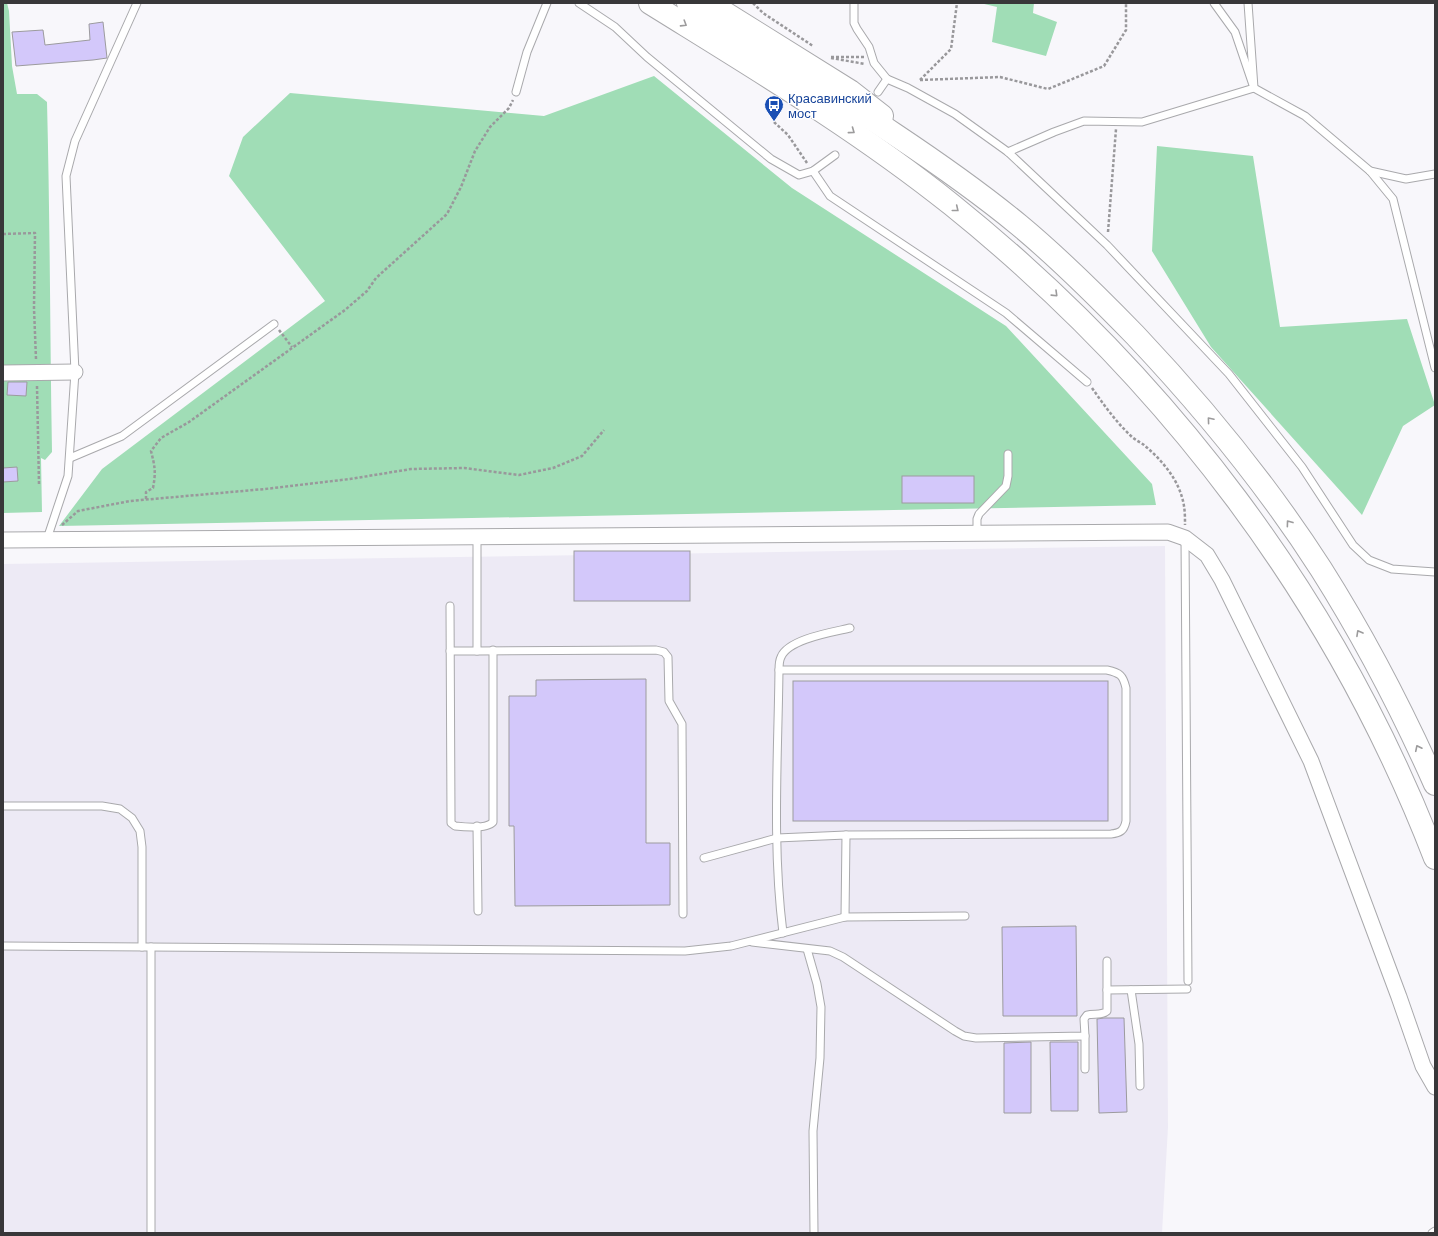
<svg xmlns="http://www.w3.org/2000/svg" width="1438" height="1236" font-family="'Work Sans',sans-serif">
  <rect width="100%" height="100%" fill="#f8f7fb"/>
  <polygon fill="#edeaf5" points="1165,546 1168,1127 1162,1233 3,1233 3,564"/>
  <g fill="#a0ddb6">
    <path d="M 3,3 L 7,3 L 9,11 L 12,66 L 17,94 L 37,94 L 47,102 C 50,218 50,335 52,452 L 45,460 L 41,458 L 42,512 L 3,513 Z"/>
    <polygon points="980,3 1034,3 1033,13 1057,22 1046,56 992,42 997,7"/>
    <polygon points="654,76 792,188 1006,326 1152,484 1156,505 59,526 102,469 325,301 229,176 243,137 290,93 544,116"/>
    <polygon points="1157,146 1253,156 1280,327 1407,319 1435,405 1403,426 1362,515 1211,347 1152,251"/>
  </g>
  <g fill="#d3c8fa" stroke="#9c9b9e">
    <polygon points="103,22 107,58 93,60 16,66 12,32 43,30 45,45 90,40 89,24"/>
    <polygon points="8,382 27,382 26,396 7,395"/>
    <polygon points="17,467 18,481 3,482 3,468"/>
    <rect x="902" y="476" width="72" height="27"/>
    <rect x="574" y="551" width="116" height="50"/>
    <polygon points="646,679 646,843 670,843 670,905 515,906 514,826 509,826 509,696 536,696 536,680"/>
    <rect x="793" y="681" width="315" height="140"/>
    <polygon points="1076,926 1077,1016 1003,1016 1002,927"/>
    <polygon points="1104,1018 1124,1018 1127,1112 1099,1113 1097,1019"/>
    <polygon points="1031,1042 1031,1113 1004,1113 1004,1043"/>
    <polygon points="1050,1042 1078,1042 1078,1111 1051,1111"/>
  </g>
  <g fill="none" stroke-linecap="round" stroke-linejoin="round">
    <defs>
      <g id="lane">
        <polyline points="579,3 615,27 647,57 771,159 799,175 813,171 835,155"/>
        <polyline points="854,3 854,23 857,29 869,47 874,63 887,79 908,88 955,114 1008,152 1107,245 1229,374 1302,467 1353,545 1369,560 1392,569 1435,572"/>
        <polyline points="1214,3 1235,32 1254,88 1305,116 1370,171 1393,199 1435,368"/>
        <polyline points="516,92 527,52 547,3"/>
        <polyline points="878,92 887,79"/>
        <polyline points="1008,152 1054,132 1084,121 1142,122 1254,88 1248,3"/>
        <polyline points="813,171 830,196 1006,313 1087,382"/>
        <polyline points="1370,171 1406,179 1435,174"/>
        <polyline points="70,458 122,436 274,324"/>
        <polyline points="977,533 977,519 979,514 1006,486 1008,476 1008,454"/>
        <polyline points="477,537 477,651 656,650 664,652 668,657 669,701 682,724 683,914"/>
        <polyline points="1185,538 1188,981"/>
        <polyline points="47,539 68,476 75,372 66,176 75,141 137,3"/>
        <path d="M 450,606 L 451,817 L 451,823 L 455,826 C 464,827 487,829 493,822 L 493,650"/>
        <polyline points="450,651 477,651"/>
        <path d="M 779,670 L 1107,670 C 1120,673 1123,675 1126,688 L 1126,821 C 1124,831 1120,833 1111,834 L 846,835"/>
        <polyline points="3,806 102,806 120,809 132,818 140,831 142,847 142,947"/>
        <polyline points="477,826 478,911"/>
        <polyline points="704,858 777,838 846,835 845,917"/>
        <path d="M 783,933 C 772,846 778,757 779,670 C 779,666 779,661 781,657 C 788,639 833,632 850,628"/>
        <path d="M 752,942 L 830,951 L 843,957 L 955,1031 L 964,1036 L 976,1038 L 1085,1036 L 1084,1019 L 1087,1015 C 1094,1013 1102,1016 1107,1011 L 1107,990 L 1187,989"/>
        <polyline points="3,946 685,951 731,946 845,917 965,916"/>
        <polyline points="151,947 151,1233"/>
        <polyline points="807,949 817,984 821,1007 820,1058 813,1131 814,1233"/>
        <polyline points="1107,961 1107,990"/>
        <polyline points="1131,990 1139,1044 1140,1086"/>
        <polyline points="1085,1036 1085,1069"/>
        <polyline points="1432,1233 1435,1231"/>
      </g>
      <g id="street">
        <polyline points="3,373 75,372"/>
        <polyline points="3,540 1168,532 1185,538 1207,555 1222,580 1311,761 1399,997 1423,1066 1435,1087"/>
      </g>
      <polyline id="primary" points="709,3 850,91 882,116"/>
      <g id="highway">
        <path d="M 650,3 C 753,67 857,129 952,205 C 1167,378 1335,599 1435,858"/>
        <path d="M 688,3 C 757,46 826,88 894,134 C 936,162 979,192 1019,225 C 1060,259 1098,297 1135,335 C 1203,407 1267,485 1321,569 C 1364,637 1402,710 1435,784"/>
      </g>
    </defs>
    <use href="#lane" stroke="#a9a9ac" stroke-width="9"/>
    <use href="#street" stroke="#a9a9ac" stroke-width="17"/>
    <use href="#primary" stroke="#a9a9ac" stroke-width="24"/>
    <use href="#highway" stroke="#a9a9ac" stroke-width="24"/>
    <g stroke="#99989b" stroke-width="2.5" stroke-dasharray="3 2" stroke-linecap="butt">
      <polyline points="753,3 763,13 813,46"/>
      <polyline points="831,57 864,57"/>
      <polyline points="831,58 865,64"/>
      <polyline points="920,80 1000,77 1048,89 1104,66 1126,30 1126,3"/>
      <polyline points="920,80 951,49 957,3"/>
      <polyline points="774,122 788,135 807,163"/>
      <polyline points="1108,232 1116,129"/>
      <polyline points="3,234 35,233 34,308 36,359"/>
      <polyline points="279,330 292,347"/>
      <polyline points="37,386 39,484"/>
      <path d="M 1092,388 C 1104,405 1116,422 1131,436 C 1135,440 1140,442 1144,445 C 1163,461 1180,481 1184,506 C 1185,512 1185,519 1185,525"/>
      <path d="M 146,499 L 146,492 L 153,488 C 156,472 155,467 151,451 L 161,438 L 189,422 L 345,310 L 367,291 L 376,278 L 447,214 L 461,187 L 475,151 L 490,127 L 509,108 L 513,100"/>
      <polyline points="62,525 78,511 130,501 265,489 350,479 411,469 464,468 519,475 553,468 582,456 604,430"/>
    </g>
    <use href="#lane" stroke="#fff" stroke-width="7"/>
    <use href="#street" stroke="#fff" stroke-width="15"/>
    <use href="#primary" stroke="#fff" stroke-width="22"/>
    <use href="#highway" stroke="#fff" stroke-width="22"/>
  </g>
  <defs><path id="oneway-chevron" d="M-2-3.5L2.5 0L-2 3.5" fill="none" stroke-width="1.6" stroke-linecap="round" stroke-linejoin="round"/></defs>
  <g stroke="#9c9b9c">
    <use href="#oneway-chevron" transform="translate(684 24) rotate(32)"/>
    <use href="#oneway-chevron" transform="translate(852 131) rotate(36)"/>
    <use href="#oneway-chevron" transform="translate(956 209) rotate(39)"/>
    <use href="#oneway-chevron" transform="translate(1055 294) rotate(44)"/>
    <use href="#oneway-chevron" transform="translate(1210 420) rotate(-130)"/>
    <use href="#oneway-chevron" transform="translate(1289 523) rotate(-126)"/>
    <use href="#oneway-chevron" transform="translate(1359 633) rotate(-119)"/>
    <use href="#oneway-chevron" transform="translate(1418 748) rotate(-116)"/>
  </g>
  <defs>
    <symbol id="bus-pin" viewBox="-11 -11 22 30"><path d="M0 17L-7.5 6A9.5 9.5 0 1 1 7.5 6Z" fill="#1a4fb4" stroke="#fff"/><path d="M-5-6H5V4H4V6H2V4H-2V6H-4V4H-5ZM-3.5-4V0h7V-4ZM-3.5 1.2v1.5H-2V1.2ZM2 1.2v1.5H3.5V1.2Z" fill="#fff"/></symbol>
  </defs>
  <g fill-rule="evenodd">
    <use href="#bus-pin" x="763" y="94" width="22" height="30"/>
  </g>
  <g text-anchor="middle" stroke-width="3" stroke-linejoin="round" paint-order="stroke">
    <g font-size="13" fill="#164399" stroke="#fff" text-anchor="start">
      <text x="788" y="103">Красавинский<tspan x="788" dy="15">мост</tspan></text>
    </g>
  </g>
  <rect width="1438" height="1236" fill="none" stroke="#383739" stroke-width="8"/>
</svg>
